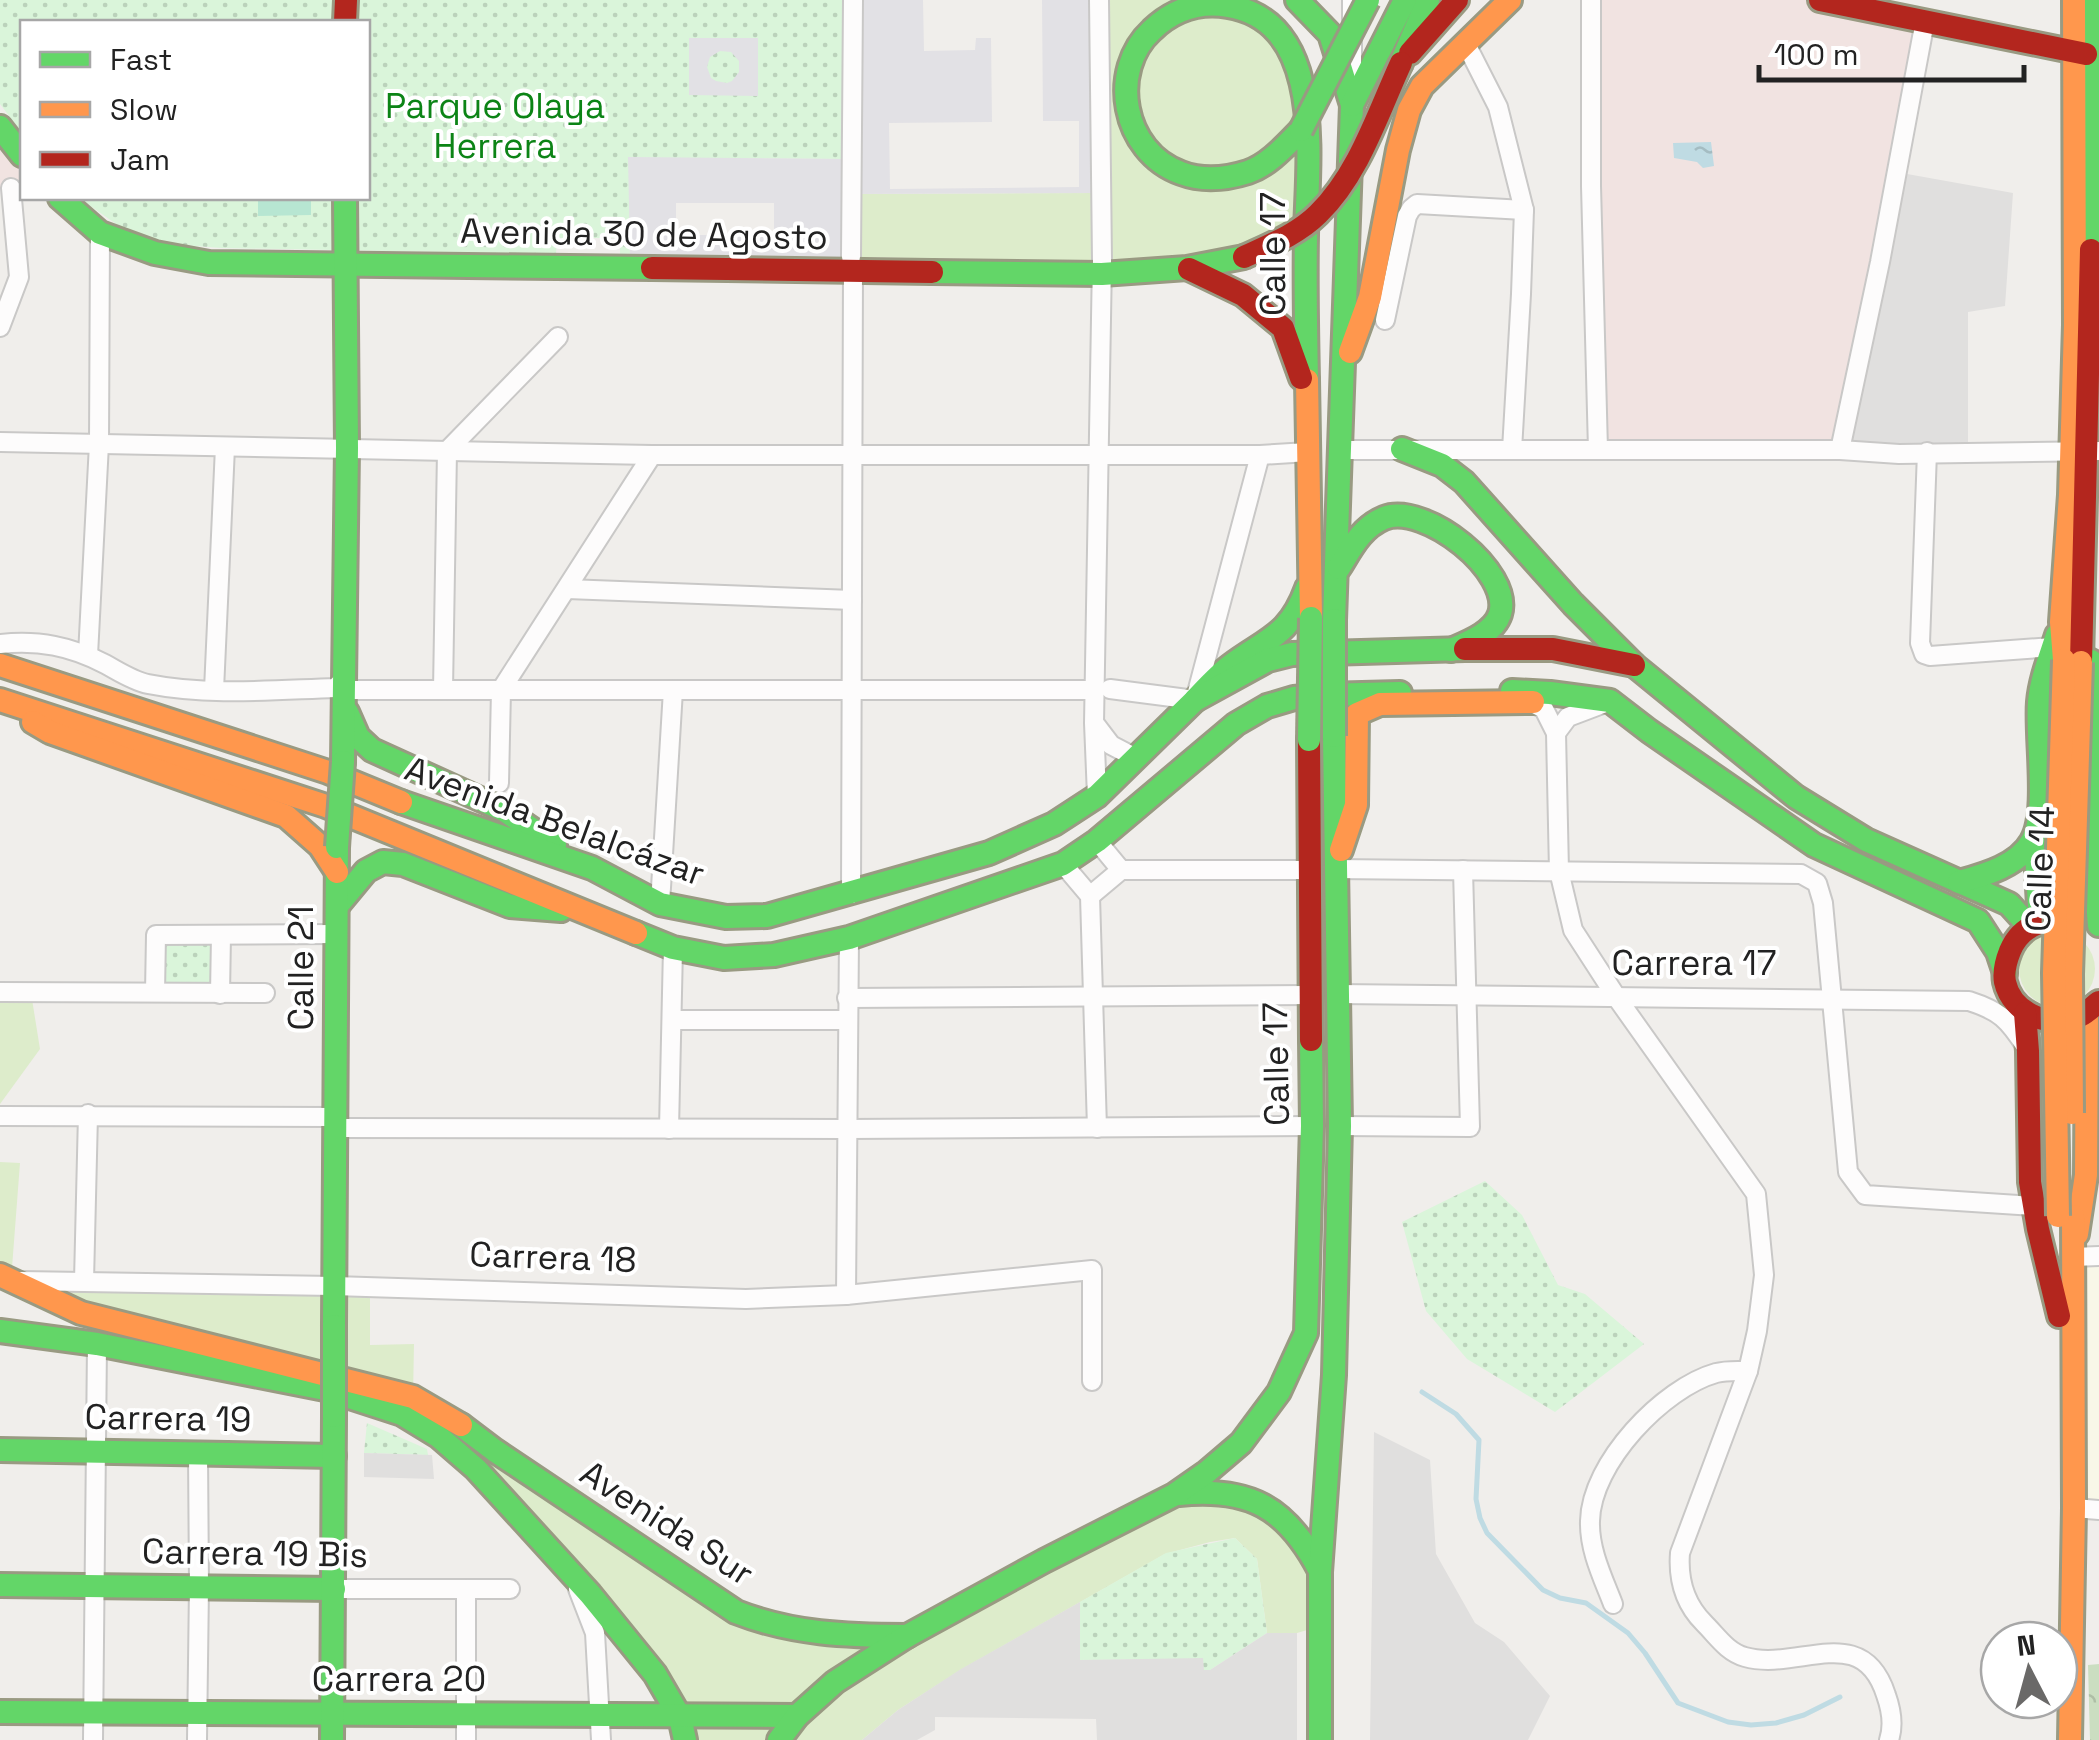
<svg xmlns="http://www.w3.org/2000/svg" width="2099" height="1740" font-family="'Space Grotesk',sans-serif">
  <defs>
    <pattern id="forest-crowns" width="20" height="18" patternUnits="userSpaceOnUse" patternTransform="scale(2.5)"><rect width="20" height="18" fill="#cbdec1"/><path d="M2 6a3 3 0 1 1 6 0M12 15a3 3 0 1 1 6 0" fill="none" stroke="#aebea6"/></pattern>
    <pattern id="park-dots" width="8" height="8" patternUnits="userSpaceOnUse" patternTransform="scale(2.5)"><rect width="8" height="8" fill="#daf5da"/><path d="M2 2h.1M6 6h.1" fill="none" stroke="#bbd2bb" stroke-width="1.8" stroke-linecap="round"/></pattern>
    <pattern id="water-ripples" width="26" height="14" patternUnits="userSpaceOnUse" patternTransform="scale(2.5)"><rect width="26" height="14" fill="#bfdbe3"/><path d="M2 4q2-2 4 0t4 0M15 11q2-2 4 0t4 0" fill="none" stroke="#a4bcc2"/></pattern>
  </defs>
  <rect width="100%" height="100%" fill="#f0eeeb"/>
  <g fill="#f1e3e1">
    <polygon points="1591,0 1820,0 1925,21 1840,450 1598,450"/>
    <polygon points="0,127 22,155 22,185 0,188"/>
  </g>
  <polygon fill="#f8f7e8" points="2099,1256 2099,1510 2074,1508 2073,1257"/>
  <g fill="#ddeccb">
    <polygon points="1105,0 1255,0 1267,23 1293,59 1306,222 1244,257 1102,261 851,257 851,194 1099,193"/>
    <circle cx="2057" cy="969" r="38"/>
    <polygon points="0,992 31,993 40,1049 0,1104"/>
    <polygon points="0,1162 20,1163 11,1281 370,1287 370,1345 414,1344 413,1397 81,1313 11,1281 0,1275"/>
    <polygon points="478,1448 736,1612 907,1636 1174,1495 1235,1493 1308,1545 1321,1626 1297,1633 1267,1633 1257,1559 1235,1538 1210,1542 1165,1554 962,1669 898,1710 862,1740 685,1740 680,1717 471,1454"/>
  </g>
  <polygon fill="url(#forest-crowns)" points="2099,1664 2099,1740 2090,1740 2088,1665"/>
  <g fill="url(#park-dots)">
    <polygon points="0,0 853,0 852,159 629,158 630,255 620,254 620,238 557,238 556,254 221,248 182,245 142,236 119,226 79,198 368,198 368,22 22,22 22,133 0,104"/>
    <polygon points="156,935 221,935 220,994 155,992"/>
    <polygon points="1485,1181 1522,1215 1558,1285 1585,1294 1644,1344 1555,1412 1467,1359 1426,1311 1402,1222"/>
    <polygon points="367,1423 427,1449 428,1455 364,1453"/>
    <polygon points="1235,1538 1257,1559 1267,1633 1210,1670 1203,1670 1203,1659 1079,1660 1080,1602 1166,1553"/>
  </g>
  <polygon fill="#b7e6d2" points="258,198 311,198 311,215 258,216"/>
  <g fill="#e0dfde">
    <polygon points="1896,172 2013,193 2005,306 1968,312 1968,452 1840,450"/>
    <polygon points="1374,1432 1430,1460 1436,1554 1475,1623 1504,1642 1550,1696 1528,1740 1370,1740"/>
    <polygon points="364,1453 432,1455 434,1479 364,1477"/>
    <polygon points="1080,1602 1080,1660 1203,1658 1204,1670 1210,1670 1267,1633 1297,1633 1297,1740 1097,1740 1096,1719 935,1717 935,1730 917,1740 862,1740 898,1710 961,1669"/>
  </g>
  <g fill="#e2e1e5" fill-rule="evenodd">
    <path d="M 853,0 L 923,0 L 924,51 L 975,50 L 976,38 L 991,38 L 992,122 L 889,123 L 890,189 L 1079,187 L 1079,121 L 1043,121 L 1042,0 L 1099,0 L 1099,193 L 852,194 L 851,257 L 630,255 L 628,157 L 851,159 ZM 774,203 L 774,235 L 676,235 L 676,203 Z"/>
    <path d="M 689,38 L 758,38 L 758,96 L 689,95 ZM 720,51 L 731,52 L 739,61 L 739,72 L 732,81 L 727,83 L 716,81 L 711,78 L 707,67 L 710,57 Z"/>
  </g>
  <polygon fill="url(#water-ripples)" points="1711,142 1714,166 1703,168 1697,162 1674,158 1673,143"/>
  <g fill="none" stroke-linecap="round" stroke-linejoin="round">
    <polyline stroke="#bfdbe3" stroke-width="5" points="1422,1392 1456,1414 1479,1440 1476,1499 1480,1518 1487,1533 1543,1590 1560,1598 1586,1603 1628,1633 1645,1653 1678,1703 1728,1722 1751,1725 1776,1723 1804,1715 1840,1697"/>
    <defs>
      <g id="street">
        <polyline points="1352,0 1352,85"/>
        <polyline points="1591,0 1591,186 1598,450"/>
        <polyline points="1465,42 1498,107 1524,210 1521,294 1512,450"/>
        <polyline points="851,257 853,0"/>
        <polyline points="1385,320 1407,216 1411,209 1417,204 1524,210"/>
        <polyline points="0,327 19,277 11,188"/>
        <polyline points="0,442 652,455 1260,455 1308,452"/>
        <polyline points="1339,450 1840,450 1899,454 2099,451"/>
        <polyline points="1840,450 1880,262 1925,21"/>
        <polyline points="1927,452 1920,643 1924,654 1930,656 2053,647"/>
        <polyline points="567,589 852,600"/>
        <path d="M 0,644 C 39,640 70,646 105,664 C 118,671 133,681 148,684 C 208,696 273,690 335,688 L 343,680"/>
        <polyline points="88,655 99,444 100,233"/>
        <polyline points="1110,689 1195,700 1260,455"/>
        <polyline points="214,690 225,447"/>
        <polyline points="343,690 1095,690"/>
        <polyline points="443,690 447,451 558,337"/>
        <path d="M 1523,698 L 1544,709 L 1556,733 L 1559,871 L 1573,930 L 1617,998 L 1756,1194 L 1764,1275 L 1757,1331 L 1748,1371 L 1680,1553 C 1678,1579 1685,1604 1704,1623 C 1717,1636 1727,1652 1745,1657 C 1798,1672 1862,1620 1886,1695 C 1891,1709 1894,1725 1889,1740"/>
        <polyline points="1095,724 1111,745 1136,758"/>
        <polyline points="1556,733 1568,717 1605,703"/>
        <polyline points="499,783 501,690 652,455"/>
        <polyline points="1097,796 1094,723 1102,261 1099,0"/>
        <polyline points="1097,841 1121,870"/>
        <polyline points="1063,864 1090,896 1097,1128"/>
        <polyline points="1335,869 1801,874 1817,883 1823,903 1848,1172 1865,1195 2034,1206"/>
        <polyline points="1121,870 1308,870"/>
        <polyline points="851,894 853,270"/>
        <polyline points="1090,896 1121,870"/>
        <polyline points="660,904 673,690"/>
        <polyline points="0,992 265,993"/>
        <polyline points="155,992 156,935 336,934"/>
        <polyline points="220,994 221,935"/>
        <path d="M 1338,994 L 1969,1001 C 2000,1011 2008,1019 2026,1047"/>
        <polyline points="847,998 1310,995"/>
        <polyline points="672,1020 847,1020"/>
        <polyline points="0,1116 335,1117"/>
        <polyline points="1340,1126 1470,1127 1463,870"/>
        <polyline points="336,1128 847,1129 1312,1126"/>
        <polyline points="669,1129 673,948"/>
        <polyline points="2073,1257 2099,1256"/>
        <polyline points="21,1281 334,1286 746,1299 846,1295 1092,1270 1092,1381"/>
        <polyline points="84,1281 88,1114"/>
        <polyline points="846,1295 849,938"/>
        <polyline points="2074,1508 2099,1510"/>
        <polyline points="334,1589 510,1589"/>
        <polyline points="578,1589 595,1633 601,1740"/>
        <polyline points="466,1590 466,1740"/>
        <path d="M 1613,1604 C 1603,1578 1589,1550 1590,1521 C 1591,1463 1663,1388 1716,1373 C 1727,1370 1737,1371 1748,1371"/>
        <polyline points="93,1740 97,1344"/>
        <polyline points="197,1740 199,1586 198,1453"/>
      </g>
      <g id="fast">
        <polyline points="1297,0 1330,34 1352,105 1334,620"/>
        <polyline points="1401,63 1428,0"/>
        <polyline points="1352,105 1405,0"/>
        <polyline points="0,127 22,155"/>
        <path d="M 1301,130 C 1286,145 1269,165 1248,172 C 1226,179 1202,181 1181,173 C 1122,152 1108,70 1152,30 C 1173,10 1199,1 1228,6 C 1328,22 1307,165 1306,235 C 1305,284 1306,332 1307,380"/>
        <polyline points="60,198 100,233 155,253 209,263 652,268"/>
        <polyline points="2091,250 2092,0"/>
        <polyline points="932,272 1102,274 1187,268 1244,257"/>
        <polyline points="1402,449 1442,465 1464,482 1573,604 1634,665 1796,797 1866,840 2009,904 2029,926"/>
        <path d="M 1339,568 C 1352,547 1361,528 1384,518 C 1425,502 1513,572 1500,614 C 1494,633 1467,643 1451,650"/>
        <polyline points="2091,661 2091,827 2099,925"/>
        <polyline points="1512,691 1550,693 1610,701 1649,731 1814,845 1978,921 1998,952 2005,973"/>
        <path d="M 1195,700 C 1206,688 1217,676 1230,666 C 1267,638 1289,637 1307,588"/>
        <polyline points="347,712 358,737 372,750 504,810 555,845"/>
        <polyline points="343,762 347,448 345,198"/>
        <polyline points="401,802 592,868 660,904 726,917 767,916 989,853 1054,824 1097,796 1195,700 1268,660 1292,654 1465,649"/>
        <polyline points="2035,837 2040,922"/>
        <path d="M 1959,882 C 1984,875 2018,866 2032,841 C 2049,812 2036,738 2039,702 C 2041,679 2050,657 2057,635"/>
        <polyline points="337,906 366,871 383,862 403,864 510,906 561,910"/>
        <polyline points="636,933 673,948 724,958 774,955 849,938 1063,864 1097,841 1236,724 1267,706 1294,698 1324,695 1400,693"/>
        <polyline points="334,1326 337,847"/>
        <polyline points="0,1331 97,1344 325,1389 402,1414 438,1436 476,1469 590,1594 655,1674 680,1717 685,1740"/>
        <path d="M 461,1425 L 494,1450 L 736,1612 C 792,1634 847,1636 907,1636"/>
        <polyline points="0,1450 334,1456"/>
        <path d="M 1179,1494 C 1249,1487 1286,1507 1319,1569"/>
        <polyline points="0,1585 334,1589"/>
        <polyline points="0,1712 797,1716"/>
        <polyline points="332,1740 334,1416"/>
        <polyline points="779,1740 797,1716 835,1682 907,1636 1044,1561 1174,1495 1207,1472 1241,1443 1279,1392 1306,1333 1312,1126 1311,1040"/>
        <polyline points="1320,1740 1320,1572 1334,1375 1340,1126 1334,736"/>
      </g>
      <g id="slow">
        <polyline points="1350,352 1370,297 1398,150 1409,110 1422,86 1510,0"/>
        <polyline points="1307,380 1311,618"/>
        <polyline points="2064,660 2061,622 2070,495 2075,325 2074,0"/>
        <polyline points="0,665 328,772 401,802"/>
        <polyline points="0,700 326,806 636,933"/>
        <polyline points="33,722 50,732 286,816 320,846 337,872"/>
        <polyline points="1341,850 1356,805 1357,714 1380,704 1533,702"/>
        <polyline points="2077,1234 2086,1175 2087,1013"/>
        <polyline points="0,1275 81,1313 413,1397 461,1425"/>
        <polyline points="2070,1740 2074,1508 2073,1216"/>
      </g>
      <g id="jam">
        <polyline points="1820,0 2086,54"/>
        <polyline points="345,22 346,0"/>
        <polyline points="1410,53 1457,0"/>
        <polyline points="652,268 932,272"/>
        <polyline points="1189,269 1243,295 1283,328 1301,378"/>
        <polyline points="1465,649 1553,649 1634,665"/>
        <polyline points="2081,662 2091,250"/>
        <polyline points="1309,740 1311,1040"/>
        <path d="M 2075,922 C 2048,916 2021,924 2010,951 C 2006,961 2003,971 2005,982 C 2012,1014 2052,1030 2080,1016 C 2087,1013 2093,1006 2099,1002"/>
        <polyline points="2025,1013 2028,1051 2030,1182 2038,1229 2059,1316"/>
      </g>
    </defs>
    <use href="#street" stroke="#c9c8c7" stroke-width="22"/>
    <use href="#fast" stroke="#999a82" stroke-width="28"/>
    <use href="#slow" stroke="#999a82" stroke-width="28"/>
    <use href="#jam" stroke="#999a82" stroke-width="28"/>
    <use href="#street" stroke="#fdfcfc" stroke-width="18"/>
    <use href="#fast" stroke="#63d668" stroke-width="22"/>
    <use href="#slow" stroke="#ff974d" stroke-width="22"/>
    <use href="#jam" stroke="#b3261e" stroke-width="22"/>
    <defs>
      <g id="fast-bridge">
        <polyline points="1301,130 1368,0"/>
        <polyline points="1334,620 1334,736"/>
        <polyline points="1309,740 1311,618"/>
        <polyline points="337,847 343,762"/>
        <polyline points="334,1326 334,1416"/>
      </g>
      <g id="slow-bridge">
        <polyline points="2072,1113 2071,974 2081,662"/>
        <polyline points="2058,1216 2054,973 2064,660"/>
      </g>
      <path id="jam-bridge" d="M 1244,257 C 1270,245 1298,234 1318,214 C 1359,174 1378,113 1401,63"/>
    </defs>
    <use href="#fast-bridge" stroke="#999a82" stroke-width="28" stroke-linecap="butt"/>
    <use href="#slow-bridge" stroke="#999a82" stroke-width="28" stroke-linecap="butt"/>
    <use href="#jam-bridge" stroke="#999a82" stroke-width="28" stroke-linecap="butt"/>
    <use href="#fast-bridge" stroke="#63d668" stroke-width="22"/>
    <use href="#slow-bridge" stroke="#ff974d" stroke-width="22"/>
    <use href="#jam-bridge" stroke="#b3261e" stroke-width="22"/>
  </g>
  <g text-anchor="middle" stroke-width="8" stroke-linejoin="round" paint-order="stroke">
    <g font-size="35" fill="#0c8416" stroke="#fff">
      <text x="495" y="118">Parque Olaya<tspan x="495" dy="40">Herrera</tspan></text>
    </g>
    <g font-size="35" fill="#222" stroke="#fff">
      <text transform="translate(644 234) rotate(1)" y="12">Avenida 30 de Agosto</text>
      <text transform="translate(1273 254) rotate(-90)" y="12">Calle 17</text>
      <text transform="translate(555 821) rotate(20)" y="12">Avenida Belalcázar</text>
      <text transform="translate(2040 869) rotate(-88)" y="12">Calle 14</text>
      <text x="1694" y="975">Carrera 17</text>
      <text transform="translate(301 968) rotate(-90)" y="12">Calle 21</text>
      <text transform="translate(1276 1064) rotate(-91)" y="12">Calle 17</text>
      <text transform="translate(553 1257) rotate(2)" y="12">Carrera 18</text>
      <text transform="translate(168 1418) rotate(1)" y="12">Carrera 19</text>
      <text transform="translate(667 1523) rotate(33)" y="12">Avenida Sur</text>
      <text transform="translate(255 1553) rotate(1)" y="12">Carrera 19 Bis</text>
      <text x="399" y="1691">Carrera 20</text>
    </g>
  </g>
  <rect x="20" y="20" width="350" height="180" fill="#ffffff" stroke="#a7a7a7" stroke-width="2.5"/>
  <rect x="40" y="52" width="50" height="15" fill="#63d668" stroke="#a7a7a7" stroke-width="2.5"/>
  <text x="110" y="70" font-size="30" fill="#222222">Fast</text>
  <rect x="40" y="102" width="50" height="15" fill="#ff974d" stroke="#a7a7a7" stroke-width="2.5"/>
  <text x="110" y="120" font-size="30" fill="#222222">Slow</text>
  <rect x="40" y="152" width="50" height="15" fill="#b3261e" stroke="#a7a7a7" stroke-width="2.5"/>
  <text x="110" y="170" font-size="30" fill="#222222">Jam</text>
  <g transform="translate(2029 1670) rotate(354)"><circle r="48" fill="#ffffff" stroke="#a7a7a7" stroke-width="2.5"/>
  <path d="M0-8L18 38L0 25L-18 38Z" fill="#6a6968"/>
  <text y="-15" font-size="28" font-weight="bold" text-anchor="middle" fill="#222222">N</text>
  </g>
  <path d="M1759 65v15h265v-15" fill="none" stroke="#222222" stroke-width="5"/>
  <text x="1774" y="65" font-size="30" fill="#222222" stroke="#ffffff" stroke-width="8" paint-order="stroke">100 m</text>
</svg>
